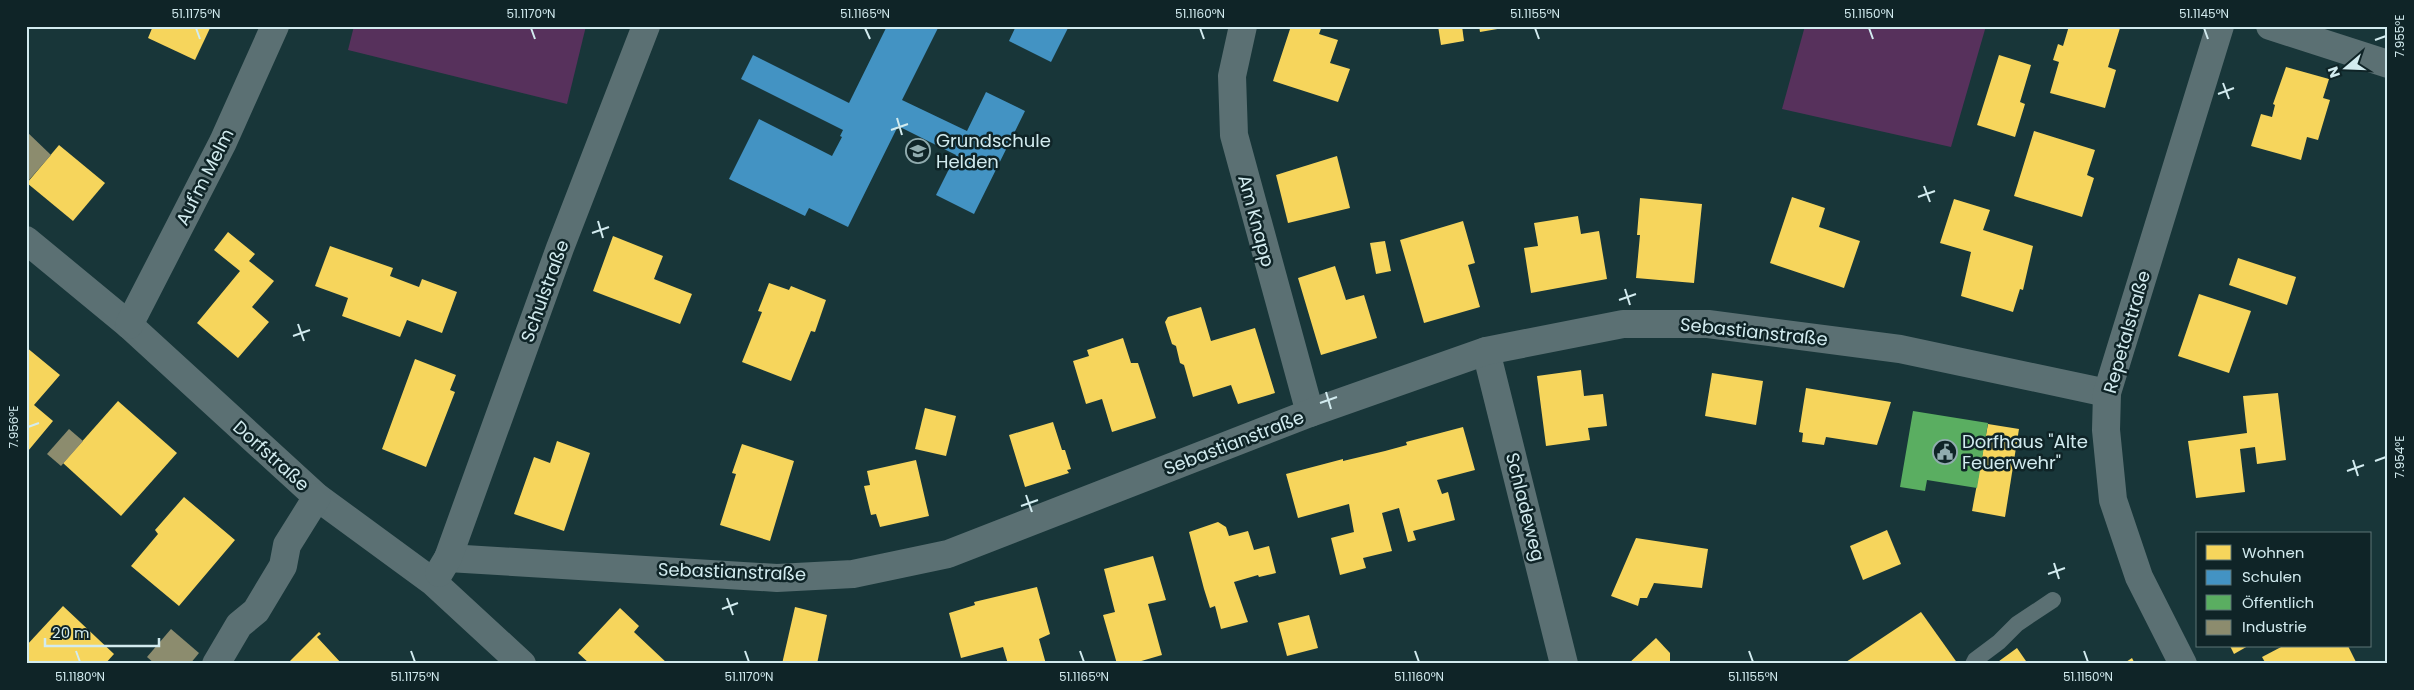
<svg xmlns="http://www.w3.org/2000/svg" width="2414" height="690" font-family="Poppins,sans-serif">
  <rect width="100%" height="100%" fill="#183639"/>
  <g fill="#57315c">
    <polygon points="354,26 586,26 567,104 348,50"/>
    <polygon points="1805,26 1986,26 1951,147 1782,109"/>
  </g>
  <g fill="#f6d55c">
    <polygon points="153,26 211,26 195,60 148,38"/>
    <polygon points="1291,26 1322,26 1319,34 1338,40 1330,63 1350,69 1338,102 1273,81"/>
    <polygon points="1438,26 1462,26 1464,41 1441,45"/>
    <polygon points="1479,26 1509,26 1509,27 1480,32"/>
    <polygon points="2069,26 2120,28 2108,67 2116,70 2105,108 2050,93 2059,62 2053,60 2058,44 2063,46"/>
    <polygon points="1999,55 2031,65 2020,102 2025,104 2015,137 1977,125"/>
    <polygon points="2286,67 2329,79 2323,98 2330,100 2318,140 2307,137 2301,160 2251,146 2261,114 2272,117 2275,105 2273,104"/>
    <polygon points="2034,131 2095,150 2087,175 2094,178 2082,217 2014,196"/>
    <polygon points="59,145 105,183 73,221 27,183"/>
    <polygon points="1337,156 1350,208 1288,223 1276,175"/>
    <polygon points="1792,197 1825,208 1819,227 1860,241 1844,288 1770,263"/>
    <polygon points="1640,198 1702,204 1694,283 1636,278 1640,235 1637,235"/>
    <polygon points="1954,199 1990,210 1983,230 2033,246 2023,290 2020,289 2013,312 1961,296 1971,252 1940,243"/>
    <polygon points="1578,216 1581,234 1599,231 1607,279 1531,293 1524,248 1538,246 1534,223"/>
    <polygon points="1463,221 1475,263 1468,265 1480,307 1424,323 1400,240"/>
    <polygon points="228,232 255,254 249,261 274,281 252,307 269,322 238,358 197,323 240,271 214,250"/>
    <polygon points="613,236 663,256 654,279 692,294 680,324 593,291"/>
    <polygon points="1385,241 1391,271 1376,274 1370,243"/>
    <polygon points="330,246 393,268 390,276 419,287 422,279 457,292 442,333 407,320 400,337 342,316 348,298 315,286"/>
    <polygon points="2238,258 2296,277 2287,305 2229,285"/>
    <polygon points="1335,266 1346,300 1364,295 1377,338 1321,355 1298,278"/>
    <polygon points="769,283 789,290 791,286 826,300 815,332 811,331 791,381 742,362 762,312 758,311"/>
    <polygon points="2199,294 2251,311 2229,373 2178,356"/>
    <polygon points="1201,307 1211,341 1255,328 1275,393 1238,404 1231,385 1193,397 1184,365 1180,363 1176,346 1172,344 1165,322 1168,317"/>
    <polygon points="1123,338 1131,363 1138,363 1156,418 1112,432 1102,399 1086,404 1073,361 1089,356 1087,350"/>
    <polygon points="26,347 60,375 34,405 53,421 28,451"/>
    <polygon points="415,359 456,375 450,390 455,392 426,467 382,449"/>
    <polygon points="1581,370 1584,396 1603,394 1607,426 1588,428 1590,440 1546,446 1537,376"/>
    <polygon points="1712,373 1763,381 1756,425 1705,416"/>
    <polygon points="1806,388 1891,402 1877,445 1826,437 1824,445 1802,442 1803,433 1799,432"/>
    <polygon points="2278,393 2286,460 2257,464 2255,447 2240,449 2245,492 2196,498 2188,441 2247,433 2243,396"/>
    <polygon points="118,401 177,453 121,516 63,463"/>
    <polygon points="925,408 956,416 946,456 915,449"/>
    <polygon points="1053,422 1062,450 1065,450 1071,469 1067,470 1069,473 1025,487 1009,435"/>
    <polygon points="1988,424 2019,429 2005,517 1972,511"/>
    <polygon points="1463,427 1475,470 1437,480 1442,494 1448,492 1455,520 1413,531 1416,540 1408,542 1399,508 1382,513 1392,551 1363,558 1366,568 1340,575 1331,538 1354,532 1349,504 1298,518 1286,474 1343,459 1343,461 1385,451 1407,445 1406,442"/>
    <polygon points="557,441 590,453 564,531 514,514 534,457 550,463"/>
    <polygon points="742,444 794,461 770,541 720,525 736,474 732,473"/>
    <polygon points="916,460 929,516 880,527 876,514 871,515 864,486 870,485 867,471"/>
    <polygon points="184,497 235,540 179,606 131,566 158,534 155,530"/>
    <polygon points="1218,522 1226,527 1229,536 1248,531 1254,550 1269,546 1276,573 1259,577 1258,575 1234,582 1248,622 1221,629 1215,606 1210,608 1204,589 1189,532"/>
    <polygon points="1887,530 1901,564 1863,580 1850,546"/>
    <polygon points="1636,538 1708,549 1702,588 1654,583 1647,598 1640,598 1638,606 1611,596"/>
    <polygon points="1153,556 1166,600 1148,604 1162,655 1131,664 1117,664 1103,615 1115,612 1104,569"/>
    <polygon points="1037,587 1050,634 1039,639 1046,664 1008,664 1003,647 961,658 949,613 975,605 974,602"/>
    <polygon points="63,606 114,654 105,664 26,664 26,646"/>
    <polygon points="795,607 827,615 817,664 782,664"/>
    <polygon points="620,608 639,626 634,632 668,664 590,664 578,653"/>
    <polygon points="1921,612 1958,664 1843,664"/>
    <polygon points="1309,615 1318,648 1287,656 1278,623"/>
    <polygon points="319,632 321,634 317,637 342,664 287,664"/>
    <polygon points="1656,638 1670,653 1670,664 1628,664"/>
    <polygon points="2230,646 2248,646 2234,654"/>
    <polygon points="2283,646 2348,646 2357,664 2266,664 2262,657"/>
    <polygon points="2017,648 2028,664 1995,664"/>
    <polygon points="2132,658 2135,664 2123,664"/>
  </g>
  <g fill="#4393c3">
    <polygon points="887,26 939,26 902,100 967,131 986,92 1025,111 974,214 936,195 956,155 898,126 848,227 809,208 805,216 729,179 759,119 832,156 842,137 840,136 843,130 741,79 753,55 849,103"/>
    <polygon points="1016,26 1069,26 1051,62 1009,41"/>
  </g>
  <polygon fill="#5aae61" points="1913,411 1988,423 1977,488 1927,480 1925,491 1900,487"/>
  <g fill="#8c8c6e">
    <polygon points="26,131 51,155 29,180 26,177"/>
    <polygon points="69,429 83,441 61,466 47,454"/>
    <polygon points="171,629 199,653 190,664 155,664 147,657"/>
  </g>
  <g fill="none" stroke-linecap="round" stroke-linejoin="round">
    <polyline stroke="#5b7073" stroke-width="16" points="1973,664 1975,660 1999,642 2017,624 2053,600"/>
    <g stroke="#5b7073" stroke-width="28">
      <polyline points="1243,26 1232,76 1234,135 1310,413"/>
      <polyline points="2270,26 2388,64"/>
      <polyline points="26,240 129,325 317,497 433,582 522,664"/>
      <polyline points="129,325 223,142 275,26"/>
      <polyline points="1486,351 1564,664"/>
      <polyline points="448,558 777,578 853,574 948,554 1310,413 1486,351 1623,324 1708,324 1900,349 2107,393"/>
      <polyline points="439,573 448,558 560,248 646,26"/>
      <polyline points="216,664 239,625 256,611 283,566 287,545 317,497"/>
    </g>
    <polyline stroke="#5b7073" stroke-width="28" points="2183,664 2139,577 2113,500 2106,430 2107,393 2220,26"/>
  </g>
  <path fill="none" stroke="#d2ebef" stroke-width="2" d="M 196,28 L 200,39M 531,28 L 535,39M 865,28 L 870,39M 1200,28 L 1204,39M 1535,28 L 1539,39M 1869,28 L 1873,39M 2204,28 L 2208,39M 2375,40 L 2386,36M 2223,83 L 2229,99M 2218,94 L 2234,88M 897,118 L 902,135M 891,130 L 908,124M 1924,186 L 1930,202M 1918,197 L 1935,191M 598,221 L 603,238M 592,233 L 609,227M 1625,289 L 1630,305M 1619,300 L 1636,294M 298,324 L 304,341M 293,336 L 310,330M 1326,392 L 1331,409M 1320,403 L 1337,397M 28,427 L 39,423M 2353,460 L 2358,476M 2375,461 L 2386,457M 2347,471 L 2364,465M 1026,495 L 1032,512M 1021,506 L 1038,500M 2054,563 L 2059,579M 2048,574 L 2065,568M 727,598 L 733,615M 722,609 L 738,603M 76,651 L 80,662M 411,651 L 415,662M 745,651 L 749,662M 1080,651 L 1084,662M 1415,651 L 1419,662M 1749,651 L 1753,662M 2084,651 L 2088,662"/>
  <defs>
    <symbol id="school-ring" viewBox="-11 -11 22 22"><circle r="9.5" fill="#0f2427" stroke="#91acaf" stroke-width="1.5"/><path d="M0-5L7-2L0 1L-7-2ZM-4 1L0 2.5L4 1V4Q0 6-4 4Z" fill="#91acaf"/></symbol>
    <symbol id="civic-ring" viewBox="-11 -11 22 22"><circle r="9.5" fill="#0f2427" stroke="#91acaf" stroke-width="1.5"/><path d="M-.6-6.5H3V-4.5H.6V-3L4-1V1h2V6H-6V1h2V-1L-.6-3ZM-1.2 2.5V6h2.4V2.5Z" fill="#91acaf"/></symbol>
  </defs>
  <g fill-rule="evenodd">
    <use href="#school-ring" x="904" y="137" width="28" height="28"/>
    <use href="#civic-ring" x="1931" y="438" width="28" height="28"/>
  </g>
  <g text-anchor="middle" stroke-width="5" stroke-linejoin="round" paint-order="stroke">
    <g font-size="18" fill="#d2ebef" stroke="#0f2427" text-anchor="start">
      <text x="936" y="147">Grundschule<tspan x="936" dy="21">Helden</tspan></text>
      <text x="1962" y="448">Dorfhaus "Alte<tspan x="1962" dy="21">Feuerwehr"</tspan></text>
    </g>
    <g font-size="18" fill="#d2ebef" stroke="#0f2427">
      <text transform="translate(205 177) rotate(-63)" y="6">Auf'm Melm</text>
      <text transform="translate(1256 221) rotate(75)" y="6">Am Knapp</text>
      <text transform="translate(545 291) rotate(-70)" y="6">Schulstraße</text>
      <text transform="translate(1754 332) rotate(6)" y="6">Sebastianstraße</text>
      <text transform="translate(2127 332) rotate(-74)" y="6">Repetalstraße</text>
      <text transform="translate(1234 443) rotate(-21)" y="6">Sebastianstraße</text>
      <text transform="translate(271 456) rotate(42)" y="6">Dorfstraße</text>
      <text transform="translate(1525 507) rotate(76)" y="6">Schladeweg</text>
      <text transform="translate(732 572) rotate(2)" y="6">Sebastianstraße</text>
    </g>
  </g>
  <rect width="2414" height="690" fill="none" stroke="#0f2427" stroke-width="55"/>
  <rect x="2196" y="532" width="175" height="115" fill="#0f2427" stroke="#5d7477"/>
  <rect x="2206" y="545" width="25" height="15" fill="#f6d55c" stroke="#5d7477"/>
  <text x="2242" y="558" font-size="15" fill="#d2ebef">Wohnen</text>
  <rect x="2206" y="570" width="25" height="15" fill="#4393c3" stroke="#5d7477"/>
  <text x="2242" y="582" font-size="15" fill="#d2ebef">Schulen</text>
  <rect x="2206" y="595" width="25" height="15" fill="#5aae61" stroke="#5d7477"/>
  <text x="2242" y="608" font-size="15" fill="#d2ebef">Öffentlich</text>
  <rect x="2206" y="620" width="25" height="15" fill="#8c8c6e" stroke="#5d7477"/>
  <text x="2242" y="632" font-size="15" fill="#d2ebef">Industrie</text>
  <g transform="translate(2346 68) rotate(251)" stroke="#0f2427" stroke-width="4" paint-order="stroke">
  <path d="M0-4L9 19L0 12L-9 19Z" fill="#d2ebef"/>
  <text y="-8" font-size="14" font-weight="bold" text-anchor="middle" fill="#d2ebef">N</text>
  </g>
  <path d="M45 638v8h114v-8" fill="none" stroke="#d2ebef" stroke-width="2.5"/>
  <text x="52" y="638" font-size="15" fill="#d2ebef" stroke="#0f2427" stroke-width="4" paint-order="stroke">20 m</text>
  <rect x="28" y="28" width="2358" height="634" fill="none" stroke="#d2ebef" stroke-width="2"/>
  <g font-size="12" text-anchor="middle" fill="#d2ebef">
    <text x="196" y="18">51.1175°N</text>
    <text x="531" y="18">51.1170°N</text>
    <text x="865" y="18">51.1165°N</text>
    <text x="1200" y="18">51.1160°N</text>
    <text x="1535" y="18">51.1155°N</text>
    <text x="1869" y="18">51.1150°N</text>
    <text x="2204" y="18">51.1145°N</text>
    <text transform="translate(2400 36) rotate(-90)" y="4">7.955°E</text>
    <text transform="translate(14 427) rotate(-90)" y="4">7.956°E</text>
    <text transform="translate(2400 457) rotate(-90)" y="4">7.954°E</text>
    <text x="80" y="681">51.1180°N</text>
    <text x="415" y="681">51.1175°N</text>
    <text x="749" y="681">51.1170°N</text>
    <text x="1084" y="681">51.1165°N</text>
    <text x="1419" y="681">51.1160°N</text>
    <text x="1753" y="681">51.1155°N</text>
    <text x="2088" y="681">51.1150°N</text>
  </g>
</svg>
